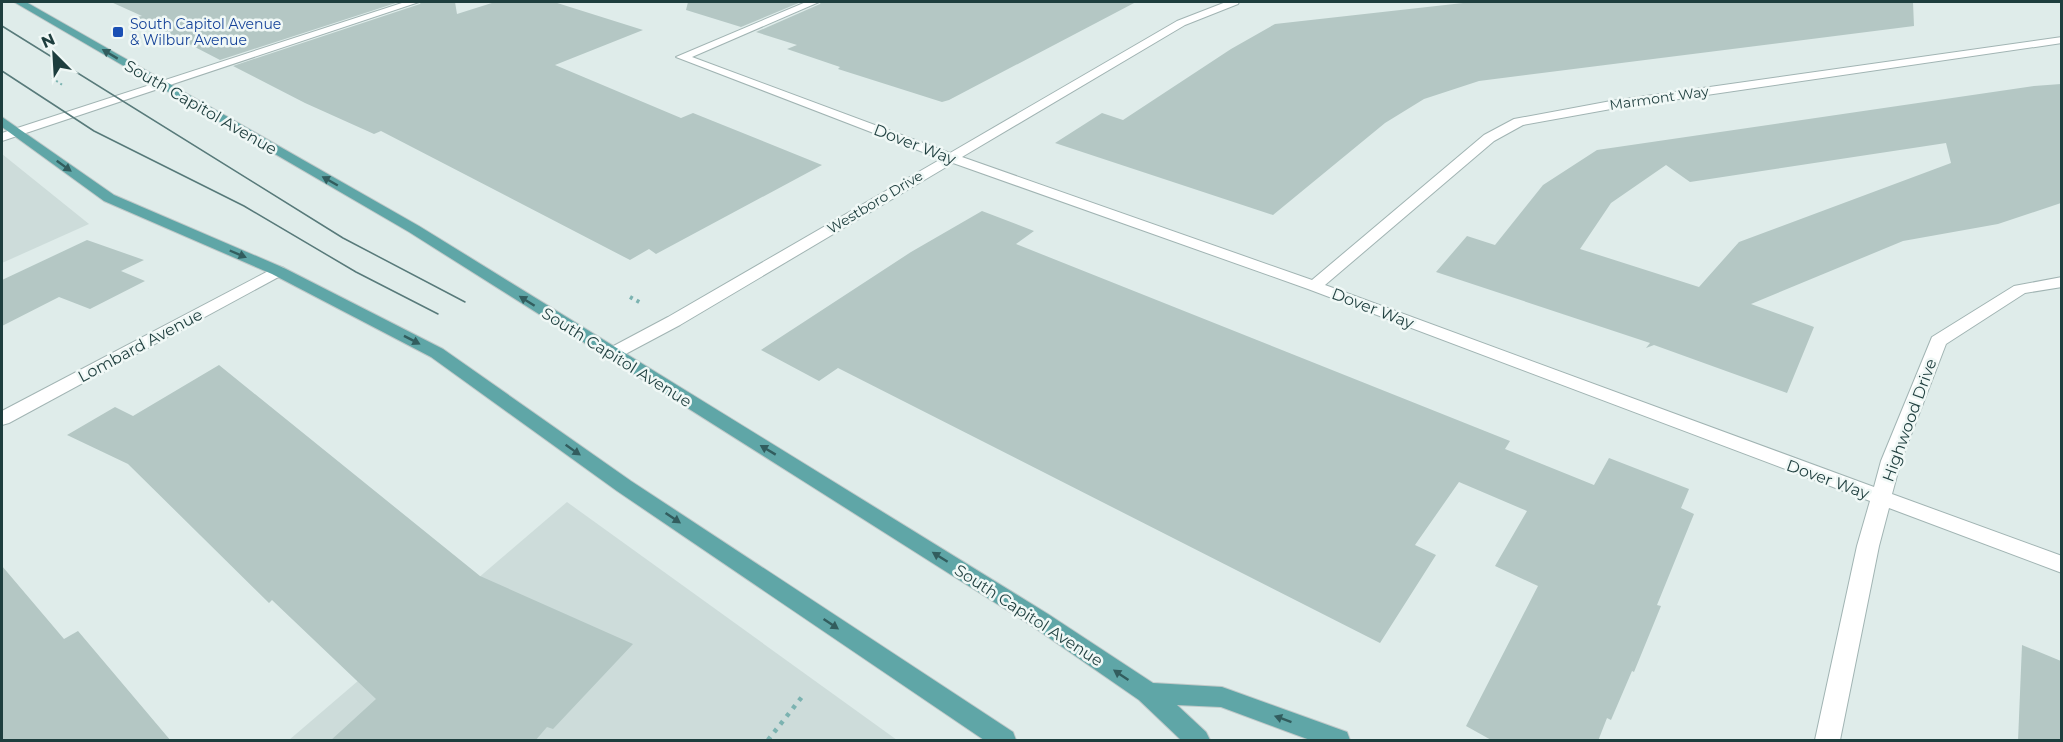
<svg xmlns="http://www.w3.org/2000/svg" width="2063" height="742" font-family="Montserrat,sans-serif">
  <rect width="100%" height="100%" fill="#dfecea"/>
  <g fill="#cddcda">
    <polygon points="2,154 89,224 2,263"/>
    <polygon points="567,502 897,740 289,740"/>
  </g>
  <g fill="#b4c7c4" fill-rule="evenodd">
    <polygon points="111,2 399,2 220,60 137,17 142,16"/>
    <polygon points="421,2 455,2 457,14 495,2 554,2 643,30 555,65 681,118 693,113 822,165 656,254 649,249 630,260 381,131 374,134 305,103 233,66 420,4"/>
    <polygon points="688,2 801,2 741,27 686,10"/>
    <polygon points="821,2 1136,2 949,100 942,102 838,69 840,67 787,49 797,45 756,32 820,4"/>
    <polygon points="1472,2 1913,2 1914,26 1479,81 1424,99 1385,123 1273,215 1055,143 1102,113 1123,120 1231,49 1275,24"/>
    <path d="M 2061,84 L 2061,203 L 1998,224 L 1903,241 L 1751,304 L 1814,327 L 1787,393 L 1654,345 L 1646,348 L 1650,343 L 1436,272 L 1467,236 L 1495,245 L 1543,185 L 1597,150 L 2034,86 ZM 1946,143 L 1951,163 L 1739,242 L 1699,287 L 1580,249 L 1611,203 L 1666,165 L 1690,182 Z"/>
    <polygon points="982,211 1034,231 1016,244 1510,441 1505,449 1594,485 1609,458 1689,489 1681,508 1694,514 1657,605 1661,606 1634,672 1632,671 1611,720 1607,718 1598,741 1493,741 1466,726 1538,586 1495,566 1527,511 1459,482 1415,545 1436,555 1380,643 838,368 819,381 761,350 911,252"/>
    <polygon points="87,240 144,260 121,271 145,281 90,309 59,297 2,326 2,280"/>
    <polygon points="219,365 480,576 633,644 553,729 547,727 535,741 330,741 376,699 272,600 269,603 128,464 67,435 115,407 133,416"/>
    <polygon points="2,566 64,639 78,631 171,741 2,741"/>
    <polygon points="2022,645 2061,661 2061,741 2018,741"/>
  </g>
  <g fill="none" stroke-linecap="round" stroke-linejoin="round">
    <defs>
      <g id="minor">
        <polygon points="405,2 419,2 2,141 2,133"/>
        <polygon points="806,2 819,2 692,57 950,153 1177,21 1226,2 1239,2 1238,4 1185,25 962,157 1312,280 1484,135 1514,119 1611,101 2062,37 2062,43 1611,109 1523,125 1494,141 1325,285 1874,487 1881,461 1932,337 2014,286 2062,277 2062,287 2025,293 1946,344 1901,461 1892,494 2062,556 2062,573 1889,508 1879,546 1840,740 1815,740 1857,546 1870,501 1308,289 953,163 680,325 618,358 606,358 603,354 606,350 668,317 941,159 676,57"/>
        <polygon points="278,266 284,268 286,271 284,274 9,423 2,425 2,411"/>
      </g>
      <g id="primary">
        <polygon points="14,2 26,2 419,226 1048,614 1153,683 1222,687 1347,732 1350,740 1310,740 1221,707 1177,705 1206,732 1210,740 1181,740 1139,700 1032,626 811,486 409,232"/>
        <polygon points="2,117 114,195 284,268 443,349 631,481 1013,732 1016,740 984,740 617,491 431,357 272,274 104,201 2,127"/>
      </g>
    </defs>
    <use href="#minor" stroke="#a1b4b3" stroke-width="2"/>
    <use href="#primary" stroke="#c0c9c9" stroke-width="2"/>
    <polyline stroke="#7cb3b1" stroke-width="2" stroke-dasharray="2 3" stroke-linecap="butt" points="52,78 64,86"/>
    <polyline stroke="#7cb3b1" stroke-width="4" stroke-dasharray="3 4.5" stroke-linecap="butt" points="630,297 641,303"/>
    <polyline stroke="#7cb3b1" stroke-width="4.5" stroke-dasharray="4 6" stroke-linecap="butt" points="768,740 805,693"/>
    <use href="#minor" fill="#fff" fill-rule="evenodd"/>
    <use href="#primary" fill="#5fa6a7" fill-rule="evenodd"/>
    <g stroke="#587a7a" stroke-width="1.5">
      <polyline points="2,26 343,238 465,302"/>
      <polyline points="2,71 94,131 244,206 356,272 438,314"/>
    </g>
  </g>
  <defs><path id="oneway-solid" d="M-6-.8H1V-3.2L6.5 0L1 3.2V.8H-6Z" transform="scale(1.5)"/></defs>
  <g fill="#325d5e">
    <use href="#oneway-solid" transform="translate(110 54) rotate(-149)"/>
    <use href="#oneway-solid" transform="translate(64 166) rotate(36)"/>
    <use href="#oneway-solid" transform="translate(330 181) rotate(-150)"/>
    <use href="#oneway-solid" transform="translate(238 254) rotate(23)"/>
    <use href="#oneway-solid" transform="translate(527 301) rotate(-148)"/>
    <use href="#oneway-solid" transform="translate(412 340) rotate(27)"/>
    <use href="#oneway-solid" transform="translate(573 450) rotate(35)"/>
    <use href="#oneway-solid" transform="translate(768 450) rotate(-149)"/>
    <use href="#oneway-solid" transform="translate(673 518) rotate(34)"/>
    <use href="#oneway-solid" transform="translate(940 557) rotate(-148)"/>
    <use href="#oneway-solid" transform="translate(831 624) rotate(34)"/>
    <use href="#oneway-solid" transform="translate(1121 675) rotate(-146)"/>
    <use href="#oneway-solid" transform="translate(1283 719) rotate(-160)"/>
  </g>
  <rect fill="#1a4fb4" stroke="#f0f8f6" stroke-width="2" x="112" y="26" width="12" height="12" rx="3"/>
  <g text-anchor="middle" stroke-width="5" stroke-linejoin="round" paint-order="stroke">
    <g font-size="14" fill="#164399" stroke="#f0f8f6" text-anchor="start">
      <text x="130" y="29">South Capitol Avenue<tspan x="130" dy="16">&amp; Wilbur Avenue</tspan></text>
    </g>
    <g font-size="14" fill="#1e3e3e" stroke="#f0f8f6">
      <text transform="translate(1659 98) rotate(-8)" y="5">Marmont Way</text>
      <text transform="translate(875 202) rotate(-31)" y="5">Westboro Drive</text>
    </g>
    <g font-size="16" fill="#1e3e3e" stroke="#f0f8f6">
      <text transform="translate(201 107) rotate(30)" y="6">South Capitol Avenue</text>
      <text transform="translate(915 144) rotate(21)" y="6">Dover Way</text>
      <text transform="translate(1373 308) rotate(21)" y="6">Dover Way</text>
      <text transform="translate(140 345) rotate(-28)" y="6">Lombard Avenue</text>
      <text transform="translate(617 357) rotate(32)" y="6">South Capitol Avenue</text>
      <text transform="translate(1909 420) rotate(-70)" y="6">Highwood Drive</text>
      <text transform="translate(1828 479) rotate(20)" y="6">Dover Way</text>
      <text transform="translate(1029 615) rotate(33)" y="6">South Capitol Avenue</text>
    </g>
  </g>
  <rect width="2063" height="742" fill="none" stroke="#1e3e3e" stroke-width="6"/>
  <g transform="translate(54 54) rotate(336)" stroke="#f0f8f6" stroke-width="4.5" paint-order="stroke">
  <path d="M0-4.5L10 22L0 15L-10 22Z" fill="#1e3e3e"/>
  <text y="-9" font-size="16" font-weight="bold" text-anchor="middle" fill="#1e3e3e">N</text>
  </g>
</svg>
